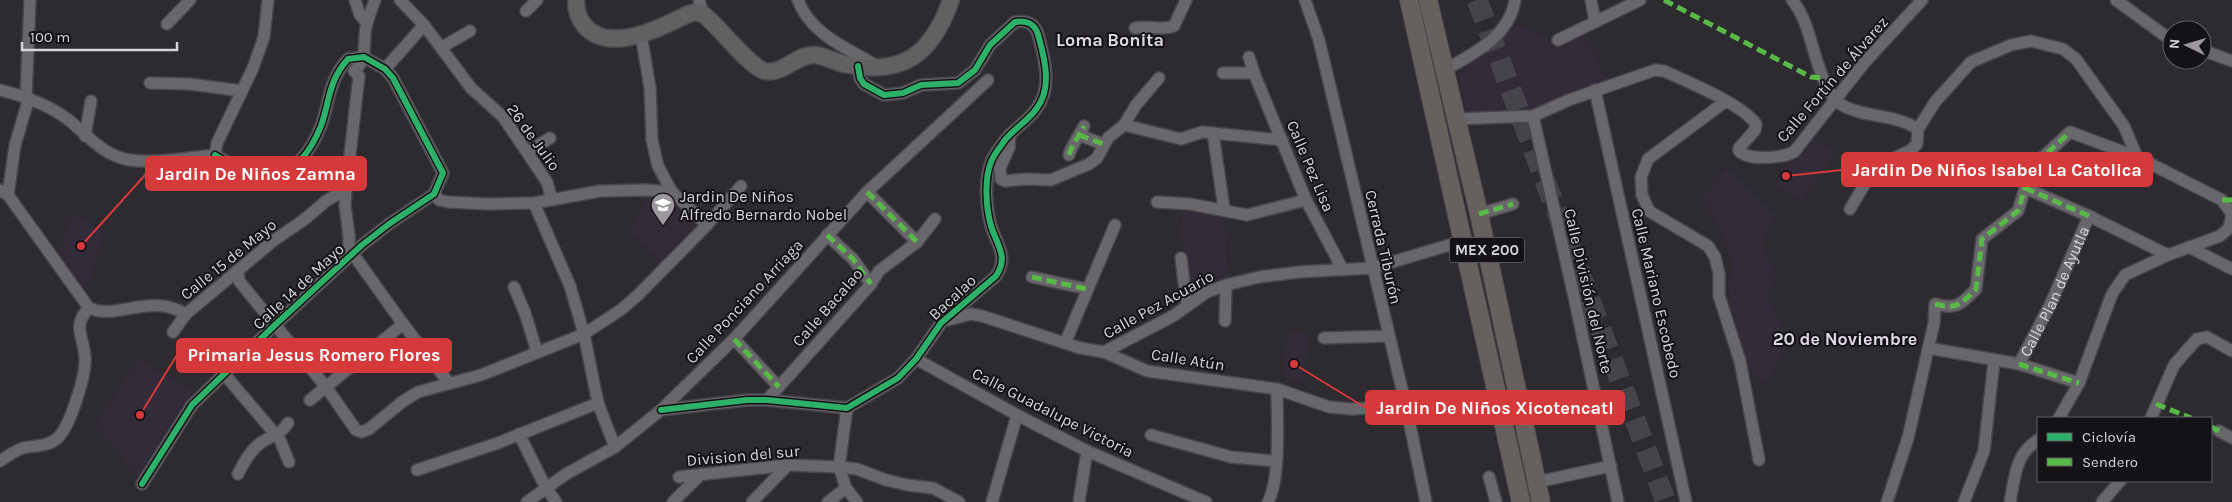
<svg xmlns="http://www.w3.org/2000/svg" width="2232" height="502" font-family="Karla,sans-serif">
  <rect width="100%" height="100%" fill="#2d2a30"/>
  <g fill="#322b3a">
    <polygon points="1516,24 1558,43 1585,31 1608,83 1533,114 1467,114 1459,73"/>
    <polygon points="1807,135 1836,151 1801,202 1775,184"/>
    <polygon points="1727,168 1775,216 1762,243 1776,279 1768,296 1788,345 1767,383 1751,372 1731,306 1728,283 1734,267 1723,236 1702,198"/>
    <polygon points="670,194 698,220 663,263 631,233 647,195"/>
    <polygon points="1197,208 1225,217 1227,278 1208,281 1187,295 1183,266 1182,211"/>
    <polygon points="73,212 104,233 87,290 57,259"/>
    <polygon points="1298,332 1309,333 1302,380 1283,377 1288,335"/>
    <polygon points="138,358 192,392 139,478 96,426"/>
  </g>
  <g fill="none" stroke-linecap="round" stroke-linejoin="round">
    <polyline stroke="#46444a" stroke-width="21" stroke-dasharray="21 11" stroke-linecap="butt" points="1477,0 1666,502"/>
    <defs>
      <g id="street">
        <polyline points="355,0 360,15 367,23"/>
        <polyline points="400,0 424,25 471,88 503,117 547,182 552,200"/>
        <polyline points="699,0 703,14"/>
        <path d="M 798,0 C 810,34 847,48 877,66"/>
        <polyline points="1305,0 1319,40 1406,406 1426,502"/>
        <polyline points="1591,0 1595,22"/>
        <path d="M 1792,0 C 1812,24 1812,61 1828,88 C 1830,92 1832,98 1836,101 C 1859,119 1892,112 1918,129"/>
        <polyline points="2116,0 2164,35 2172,38"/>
        <polyline points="526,11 537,0"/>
        <polyline points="167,24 190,0"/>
        <path d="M 1135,28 C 1149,25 1160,31 1174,26 L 1186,0"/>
        <polyline points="641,34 650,88 652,140 658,166 672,192"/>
        <polyline points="1558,40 1640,0"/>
        <polyline points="442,47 470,31"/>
        <polyline points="2202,50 2232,61"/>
        <polyline points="1249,57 1254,73 1306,200 1343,270"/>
        <polyline points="385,69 424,25"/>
        <path d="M 1446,69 C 1474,54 1510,35 1515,0"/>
        <polyline points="1223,73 1254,73"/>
        <polyline points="150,83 190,84 242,91"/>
        <path d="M 0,90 C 25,96 50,105 70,121 C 89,137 104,156 130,160 C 155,164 189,157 215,155"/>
        <polyline points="1595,90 1686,502"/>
        <polyline points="26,97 30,0"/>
        <polyline points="1726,101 1648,159 1641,177 1642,195 1649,211 1708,246 1715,257 1719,274 1719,296 1740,361 1759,460"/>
        <polyline points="1533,116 1573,292 1618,502"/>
        <path d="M 1457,119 L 1533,116 L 1569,100 L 1655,70 L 1664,71 C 1688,82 1742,104 1756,124 L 1755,130 L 1739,148 L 1739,151 C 1749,161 1782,158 1794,152 L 1865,62 L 1922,0"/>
        <polyline points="1124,125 1181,139 1202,132 1282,140"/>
        <polyline points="1213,133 1224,209"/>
        <polyline points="1010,134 1009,148 1000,168 1001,179 1005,181 1027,179 1051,180 1089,164 1097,158 1108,138 1124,125 1136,105 1159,78"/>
        <polyline points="1079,135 1103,144"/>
        <polyline points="85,136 91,101"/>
        <polyline points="528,152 550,138"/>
        <polyline points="215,155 217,143 253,68 264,37 268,0"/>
        <path d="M 1069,155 C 1072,144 1079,137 1084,126"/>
        <polyline points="2025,188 2089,216 2168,255"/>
        <path d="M 0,190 L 8,195 L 89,308 C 118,321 148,292 186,314"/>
        <polyline points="867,192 917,242"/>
        <polyline points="434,194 439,200 448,202 488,204 534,203 600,191 645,190 672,192 707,225"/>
        <polyline points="8,195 15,145 29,98"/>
        <polyline points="1157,202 1190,204 1247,215 1306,200"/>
        <polyline points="534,203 570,286 584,334 598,403 615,447"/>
        <polyline points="1850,209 1869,177 1882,164 1911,150 1917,144 1918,129 1935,102 1971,62 2011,45 2031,41 2063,49 2076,59 2124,126 2137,157"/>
        <polyline points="1479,214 1513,204"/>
        <polyline points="827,235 853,259 871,284"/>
        <polyline points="2189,247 2232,269"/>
        <polyline points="353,254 403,324 449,383"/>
        <path d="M 349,257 L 349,235 L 345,206 L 346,189 L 359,76 L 354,71 C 368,60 363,42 366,27 C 368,18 372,8 375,0"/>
        <polyline points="1181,258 1187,306"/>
        <polyline points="238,270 239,281 326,387 356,430 362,432 369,429 402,402 418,392 481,375 584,334 622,309 639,294 707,225 741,186"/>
        <polyline points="1032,277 1087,289"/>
        <polyline points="514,287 525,313 537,352"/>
        <polyline points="948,320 971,314 982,316 1080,348 1104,352 1147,371 1277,389 1329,407 1352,409 1406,406"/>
        <polyline points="1225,321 1226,285"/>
        <polyline points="173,332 186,314 273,241 305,219 326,201 346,189"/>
        <polyline points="1324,338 1389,336"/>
        <polyline points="734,339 779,387"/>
        <polyline points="1065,343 1115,225"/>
        <polyline points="1928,348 2019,364 2079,383"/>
        <polyline points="1104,352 1173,316 1207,292 1226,285 1259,277 1299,272 1372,268 1463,241"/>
        <polyline points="916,359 1017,415 1087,451 1206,502"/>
        <path id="s1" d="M 2019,364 L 2050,305 L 2089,216"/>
        <polyline points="225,375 276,435"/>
        <polyline points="310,400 403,324"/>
        <polyline points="767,400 871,284 879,271 917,242 935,219"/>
        <polyline points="847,408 839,467 846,488 857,502"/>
        <path d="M 661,410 L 747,400 L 767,400 L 847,408 L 898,378 L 916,359 L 941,323 L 996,276 C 1009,257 997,245 991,226 C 986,208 984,180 991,162 C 994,154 1000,147 1005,140 C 1015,128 1029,120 1037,108 C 1052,88 1045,60 1039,38 C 1036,24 1028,20 1015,22 L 990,45 L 975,70 L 958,83 L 921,85 L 903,93 L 884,95 L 864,84 L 860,78 L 858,66"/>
        <polyline points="2151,418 2174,365 2197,339 2207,337 2232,351"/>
        <polyline points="2219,431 2232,438"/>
        <polyline points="519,434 546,488 556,502"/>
        <polyline points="278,435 289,462"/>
        <polyline points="1151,435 1231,457 1275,461"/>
        <path d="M 0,461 C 7,457 15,450 23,448 C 37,445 52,447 61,434 C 71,421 85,378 85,361 C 86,339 70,327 89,308"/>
        <polyline points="417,470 498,443 598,403"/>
        <path d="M 238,474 C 244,462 251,449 262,442 C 273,435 281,434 288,423"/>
        <polyline points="679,477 788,465 839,467 857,469 886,480 907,485 933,488 959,502"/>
        <polyline points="1489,477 1496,502"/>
        <polyline points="1537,482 1611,466"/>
        <path d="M 142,484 L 192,405 L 275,325 L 362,245 L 389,224 L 434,194 L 443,173 L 393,78 L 385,69 L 364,57 L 348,59 C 328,81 330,101 321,126 C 298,183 263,186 215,155"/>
        <polyline points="527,502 566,474 615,447 661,410 734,339 867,192 988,80"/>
        <polyline points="673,502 701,474"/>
        <polyline points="752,502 788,465"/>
        <polyline points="828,502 846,488"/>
        <polyline points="992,502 1017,415"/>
        <polyline points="1079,502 1087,451"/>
        <path d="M 1268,502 C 1281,478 1277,418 1277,389"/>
        <path d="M 1887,502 L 1908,438 L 1934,323 L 1935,304 C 1957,310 1961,304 1976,289 L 1982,239 L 2018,211 L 2028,178 L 2043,157 L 2070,132 L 2137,157 L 2222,200 L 2232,214 L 2229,228 L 2220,236 L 2168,255 L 2125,275 L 2112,294 L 2079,383 L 2059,418"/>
        <polyline points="1964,502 1984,451 1994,361"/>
        <path d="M 2010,502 C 2015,477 2015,454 2038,440"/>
        <polyline points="2102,502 2120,481"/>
      </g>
      <path id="secondary" d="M 576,0 C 576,10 578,18 584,25 C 608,55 661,28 688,14 L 696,12 L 703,14 C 719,26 749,67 765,71 C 783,75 798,53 815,55 C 825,56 835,62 844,64 C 903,77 932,54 951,0"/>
      <g id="primary">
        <polyline points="1409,0 1521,502"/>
        <polyline points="1428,0 1479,214 1541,502"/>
      </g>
    </defs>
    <use href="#street" stroke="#48464a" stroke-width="14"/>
    <use href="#secondary" stroke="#48464a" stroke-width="19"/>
    <use href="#primary" stroke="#48464a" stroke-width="20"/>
    <use href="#street" stroke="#69676c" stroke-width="11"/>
    <use href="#secondary" stroke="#636061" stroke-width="16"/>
    <use href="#primary" stroke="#66615e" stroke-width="18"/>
    <g stroke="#58b947" stroke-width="5" stroke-dasharray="10 5" stroke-linecap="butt">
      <polyline points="1664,0 1811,77 1822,78"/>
      <polyline points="1079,135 1103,144"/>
      <path d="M 1069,155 C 1072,144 1079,137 1084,126"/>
      <polyline points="2025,188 2089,216"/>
      <polyline points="867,192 917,242"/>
      <polyline points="2222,200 2232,200"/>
      <polyline points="1479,214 1513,204"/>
      <polyline points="827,235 853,259 871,284"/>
      <polyline points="1032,277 1087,289"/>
      <path d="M 1935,304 C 1957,310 1961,304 1976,289 L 1982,239 L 2018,211 L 2028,178 L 2043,157 L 2070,132"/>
      <polyline points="734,339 779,387"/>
      <polyline points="2019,364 2079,383"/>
      <polyline points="2156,404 2191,418"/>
      <polyline points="2211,427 2219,431"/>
    </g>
    <defs>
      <g id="cycleway">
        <path d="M 661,410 L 747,400 L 767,400 L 847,408 L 898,378 L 916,359 L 941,323 L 996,276 C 1009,257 997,245 991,226 C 986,208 984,180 991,162 C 994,154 1000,147 1005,140 C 1015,128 1029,120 1037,108 C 1052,88 1045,60 1039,38 C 1036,24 1028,20 1015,22 L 990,45 L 975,70 L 958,83 L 921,85 L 903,93 L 884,95 L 864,84 L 860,78 L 858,66"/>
        <path d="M 142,484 L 192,405 L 275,325 L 362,245 L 389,224 L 434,194 L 443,173 L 393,78 L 385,69 L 364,57 L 348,59 C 328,81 330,101 321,126 C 298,183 263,186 215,155"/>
      </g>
    </defs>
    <use href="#cycleway" stroke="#141216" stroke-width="9"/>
    <use href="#cycleway" stroke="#2db169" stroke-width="6"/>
  </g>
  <defs>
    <symbol id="school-pin" viewBox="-11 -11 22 30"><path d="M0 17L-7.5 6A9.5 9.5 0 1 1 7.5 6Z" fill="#9c989e" stroke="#141216"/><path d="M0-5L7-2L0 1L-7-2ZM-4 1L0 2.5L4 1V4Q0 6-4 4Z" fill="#fff"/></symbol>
  </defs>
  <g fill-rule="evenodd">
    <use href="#school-pin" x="649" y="191" width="28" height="38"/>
  </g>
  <g text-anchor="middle" stroke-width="4" stroke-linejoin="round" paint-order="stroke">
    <rect fill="#141216" stroke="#9c9a9f" stroke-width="1" x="1449.5" y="237.5" width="75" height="25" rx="4"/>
    <g font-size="15" font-weight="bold" fill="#d7d4da">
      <text x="1487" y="255">MEX 200</text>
    </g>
    <g font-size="16" fill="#d7d4da" stroke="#141216">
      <text transform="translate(1832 79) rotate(-49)" y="6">Calle Fortín de Álvarez</text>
      <text transform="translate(534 137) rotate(54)" y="6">26 de Julio</text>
      <text transform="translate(1311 166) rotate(67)" y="6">Calle Pez Lisa</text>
      <text transform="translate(1384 247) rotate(77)" y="6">Cerrada Tiburón</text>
      <text transform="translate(228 259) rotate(-39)" y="6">Calle 15 de Mayo</text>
      <text transform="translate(298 286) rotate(-43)" y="6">Calle 14 de Mayo</text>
      <text transform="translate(1589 291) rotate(77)" y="6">Calle División del Norte</text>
      <text dy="6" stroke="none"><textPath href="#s1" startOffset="81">Calle Plan de Ayutla</textPath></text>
      <text transform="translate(1657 293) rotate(77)" y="6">Calle Mariano Escobedo</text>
      <text transform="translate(952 297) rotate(-43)" y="6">Bacalao</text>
      <text transform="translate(744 301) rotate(-47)" y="6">Calle Ponciano Arriaga</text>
      <text transform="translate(1158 304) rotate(-29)" y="6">Calle Pez Acuario</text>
      <text transform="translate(827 307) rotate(-49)" y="6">Calle Bacalao</text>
      <text transform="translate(1188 359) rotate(9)" y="6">Calle Atún</text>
      <text transform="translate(1053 412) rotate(27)" y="6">Calle Guadalupe Victoria</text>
      <text transform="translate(743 455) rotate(-5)" y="6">Division del sur</text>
    </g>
    <g font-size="16" fill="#d7d4da" stroke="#141216" text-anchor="start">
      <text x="680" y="202">Jardin De Niños<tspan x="680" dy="18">Alfredo Bernardo Nobel</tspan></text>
    </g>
    <g font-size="18" font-weight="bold" fill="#dfd8e5" stroke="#141216">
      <text x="1110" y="46">Loma Bonita</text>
      <text x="1845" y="345">20 de Noviembre</text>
    </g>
  </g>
  <path fill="none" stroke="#d6393a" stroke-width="2" d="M1786 176L1842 170M81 246L146 174M140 415L177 355M1294 364L1366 408"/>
  <g fill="#d6393a" stroke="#141216" stroke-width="2">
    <circle cx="1786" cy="176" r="5"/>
    <circle cx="81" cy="246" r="5"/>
    <circle cx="140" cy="415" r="5"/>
    <circle cx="1294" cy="364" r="5"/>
  </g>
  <g fill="#d6393a" stroke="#d6393a" stroke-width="2">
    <rect x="1842" y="153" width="310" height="33" rx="5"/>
    <rect x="146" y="157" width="220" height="33" rx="5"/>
    <rect x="177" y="339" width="274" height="33" rx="5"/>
    <rect x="1366" y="391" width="258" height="33" rx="5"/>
  </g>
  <g font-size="18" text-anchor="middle" font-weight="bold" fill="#fff">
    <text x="1997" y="176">Jardin De Niños Isabel La Catolica</text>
    <text x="256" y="180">Jardin De Niños Zamna</text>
    <text x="314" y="361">Primaria Jesus Romero Flores</text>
    <text x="1495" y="414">Jardin De Niños Xicotencatl</text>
  </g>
  <rect x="2037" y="417" width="175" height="65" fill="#141216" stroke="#626064"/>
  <rect x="2047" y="433" width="25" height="8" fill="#2db169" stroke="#626064"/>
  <text x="2082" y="442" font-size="15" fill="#d7d4da">Ciclovía</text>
  <rect x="2047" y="458" width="25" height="8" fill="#58b947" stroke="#626064"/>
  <text x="2082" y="467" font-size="15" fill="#d7d4da">Sendero</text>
  <g transform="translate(2187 45) rotate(275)"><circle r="24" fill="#141216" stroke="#626064"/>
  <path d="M0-4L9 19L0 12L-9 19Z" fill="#9c989e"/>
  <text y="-8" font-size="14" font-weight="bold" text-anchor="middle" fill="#d7d4da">N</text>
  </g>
  <path d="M22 42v8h155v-8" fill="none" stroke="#d7d4da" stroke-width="2.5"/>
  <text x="30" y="42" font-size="15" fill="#d7d4da" stroke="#141216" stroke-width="4" paint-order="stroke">100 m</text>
</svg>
